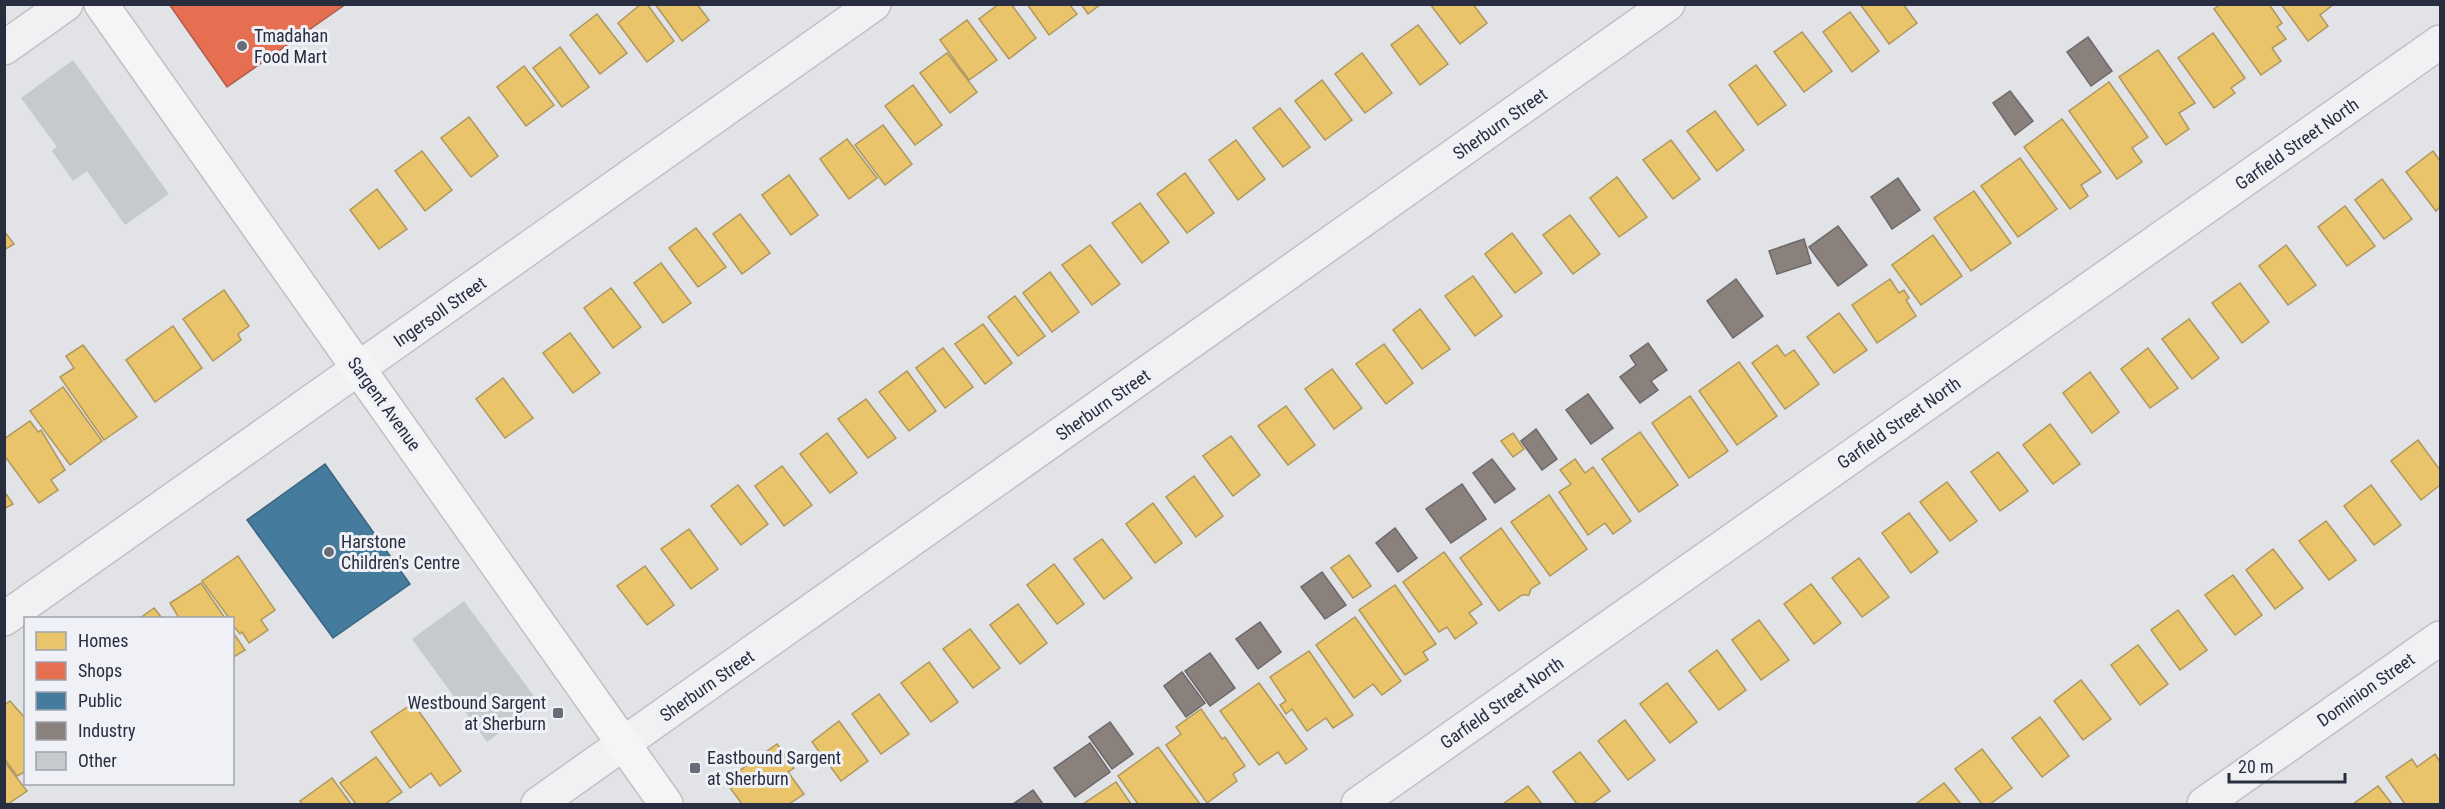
<svg xmlns="http://www.w3.org/2000/svg" width="2445" height="809" font-family="'Roboto Condensed',sans-serif">
  <rect width="100%" height="100%" fill="#e1e3e6"/>
  <g fill="#e9c46a" stroke="#af975d" stroke-width="1.5">
    <polygon points="641,4 647,4 674,41 647,62 618,23"/>
    <polygon points="655,4 697,4 709,20 682,41"/>
    <polygon points="999,4 1011,4 1036,38 1009,59 979,19"/>
    <polygon points="1027,4 1069,4 1077,14 1049,35"/>
    <polygon points="1081,4 1101,4 1088,14"/>
    <polygon points="1430,4 1473,4 1487,23 1460,44"/>
    <polygon points="1860,4 1903,4 1917,23 1889,44"/>
    <polygon points="2221,4 2269,4 2282,23 2277,27 2286,39 2272,48 2281,61 2261,75 2214,9"/>
    <polygon points="2281,4 2334,4 2320,15 2328,26 2308,41"/>
    <polygon points="1850,12 1879,51 1852,72 1823,32"/>
    <polygon points="597,14 627,53 600,74 570,35"/>
    <polygon points="967,20 997,60 969,80 940,40"/>
    <polygon points="1418,25 1448,64 1420,85 1391,45"/>
    <polygon points="1802,32 1832,71 1804,92 1774,52"/>
    <polygon points="2213,33 2245,78 2231,88 2235,93 2214,108 2178,58"/>
    <polygon points="560,47 589,87 562,107 533,68"/>
    <polygon points="2158,50 2195,103 2179,113 2189,129 2166,145 2119,77"/>
    <polygon points="947,53 977,92 950,113 920,73"/>
    <polygon points="1362,53 1392,93 1365,113 1335,74"/>
    <polygon points="1756,65 1786,105 1758,125 1729,85"/>
    <polygon points="524,66 554,105 526,126 497,87"/>
    <polygon points="1322,80 1352,120 1325,140 1295,101"/>
    <polygon points="2109,82 2148,137 2132,148 2142,162 2117,179 2069,111"/>
    <polygon points="913,85 942,125 915,145 885,106"/>
    <polygon points="1280,108 1310,147 1283,167 1253,128"/>
    <polygon points="1715,111 1744,150 1717,171 1687,131"/>
    <polygon points="469,117 498,156 471,177 441,138"/>
    <polygon points="2062,119 2101,172 2081,185 2088,196 2070,209 2024,147"/>
    <polygon points="883,125 912,164 885,185 855,145"/>
    <polygon points="847,139 877,178 849,199 820,159"/>
    <polygon points="1236,140 1265,179 1238,200 1209,160"/>
    <polygon points="1671,140 1700,179 1673,199 1643,160"/>
    <polygon points="422,151 452,190 425,211 395,171"/>
    <polygon points="2433,151 2440,161 2440,207 2436,211 2406,172"/>
    <polygon points="2020,158 2057,209 2018,237 1981,186"/>
    <polygon points="1185,173 1214,213 1187,233 1157,194"/>
    <polygon points="789,175 818,215 791,235 762,195"/>
    <polygon points="1617,177 1647,217 1619,237 1590,198"/>
    <polygon points="2382,179 2412,219 2384,239 2355,200"/>
    <polygon points="377,189 407,229 379,249 350,210"/>
    <polygon points="1974,191 2011,243 1971,271 1934,218"/>
    <polygon points="1140,203 1169,242 1142,263 1112,223"/>
    <polygon points="2345,206 2375,246 2347,266 2318,227"/>
    <polygon points="740,214 770,253 742,274 713,234"/>
    <polygon points="1570,215 1600,254 1573,274 1543,235"/>
    <polygon points="696,228 726,267 698,287 669,248"/>
    <polygon points="4,231 14,244 4,250"/>
    <polygon points="1512,233 1542,273 1515,293 1485,254"/>
    <polygon points="1933,235 1962,276 1921,305 1892,265"/>
    <polygon points="1090,245 1120,284 1092,305 1062,265"/>
    <polygon points="2286,245 2316,285 2288,305 2259,266"/>
    <polygon points="661,263 691,303 663,323 634,283"/>
    <polygon points="1050,272 1079,312 1052,332 1023,293"/>
    <polygon points="1473,276 1502,316 1475,336 1445,296"/>
    <polygon points="1890,279 1899,293 1904,290 1909,298 1906,300 1916,316 1877,343 1852,305"/>
    <polygon points="2240,283 2269,322 2242,343 2212,303"/>
    <polygon points="611,288 641,327 613,348 584,308"/>
    <polygon points="224,290 249,326 238,334 241,340 213,361 183,319"/>
    <polygon points="1015,296 1045,336 1018,356 988,317"/>
    <polygon points="1420,309 1450,349 1422,369 1393,330"/>
    <polygon points="1839,313 1867,350 1834,373 1807,337"/>
    <polygon points="2189,319 2219,358 2192,379 2162,339"/>
    <polygon points="983,324 1012,363 985,384 955,344"/>
    <polygon points="173,326 202,368 155,402 126,360"/>
    <polygon points="570,333 600,373 573,393 543,353"/>
    <polygon points="1384,344 1413,383 1386,404 1356,364"/>
    <polygon points="83,345 137,417 104,440 60,377 74,368 66,356"/>
    <polygon points="1777,345 1785,356 1794,350 1819,384 1785,409 1752,363"/>
    <polygon points="943,348 973,387 945,408 916,368"/>
    <polygon points="2148,348 2178,388 2150,408 2121,369"/>
    <polygon points="1739,362 1777,416 1737,445 1699,391"/>
    <polygon points="1332,369 1362,408 1334,429 1305,389"/>
    <polygon points="907,371 936,411 909,431 879,392"/>
    <polygon points="2090,372 2119,412 2092,433 2063,393"/>
    <polygon points="503,378 533,418 505,438 476,399"/>
    <polygon points="63,387 102,441 70,465 30,411"/>
    <polygon points="1690,396 1728,451 1689,478 1652,423"/>
    <polygon points="866,399 896,438 868,458 838,419"/>
    <polygon points="1286,406 1315,445 1288,465 1258,426"/>
    <polygon points="30,421 38,432 41,430 65,470 51,480 58,490 39,503 4,455 4,439"/>
    <polygon points="2050,424 2080,464 2053,484 2023,445"/>
    <polygon points="1640,432 1678,485 1639,512 1602,459"/>
    <polygon points="827,433 857,473 830,493 800,454"/>
    <polygon points="1513,433 1524,449 1513,457 1501,441"/>
    <polygon points="1231,436 1260,475 1233,496 1203,456"/>
    <polygon points="2418,440 2440,470 2440,485 2421,500 2391,461"/>
    <polygon points="1998,452 2028,491 2000,511 1971,472"/>
    <polygon points="1575,459 1585,473 1593,467 1631,521 1613,534 1605,523 1588,535 1559,492 1571,484 1560,470"/>
    <polygon points="782,466 812,505 784,526 755,486"/>
    <polygon points="1194,476 1223,516 1196,537 1166,497"/>
    <polygon points="1947,482 1977,521 1950,541 1920,502"/>
    <polygon points="738,485 768,524 741,545 711,506"/>
    <polygon points="2371,485 2401,525 2374,545 2344,506"/>
    <polygon points="4,491 13,504 4,509"/>
    <polygon points="1549,495 1587,549 1550,576 1511,522"/>
    <polygon points="1153,503 1182,543 1155,563 1126,524"/>
    <polygon points="1909,513 1938,552 1911,573 1882,533"/>
    <polygon points="2326,521 2356,560 2329,580 2299,541"/>
    <polygon points="1501,528 1540,583 1531,589 1529,595 1522,595 1499,611 1460,558"/>
    <polygon points="689,529 718,569 691,589 661,549"/>
    <polygon points="1102,539 1132,578 1104,599 1074,559"/>
    <polygon points="2273,549 2303,588 2275,609 2246,570"/>
    <polygon points="1444,552 1482,604 1469,613 1477,623 1455,639 1447,627 1439,632 1403,582"/>
    <polygon points="1349,555 1371,586 1353,598 1331,568"/>
    <polygon points="238,556 275,610 261,620 268,630 249,643 242,632 240,634 232,624 232,618 229,618 202,581"/>
    <polygon points="1859,558 1889,597 1862,617 1832,578"/>
    <polygon points="1054,564 1084,604 1057,624 1027,585"/>
    <polygon points="645,566 674,605 647,625 617,586"/>
    <polygon points="2233,575 2262,615 2235,635 2205,595"/>
    <polygon points="201,583 225,618 179,618 170,603"/>
    <polygon points="1811,584 1841,623 1814,644 1784,604"/>
    <polygon points="1395,585 1436,644 1423,652 1428,660 1405,675 1359,610"/>
    <polygon points="1018,604 1047,643 1020,664 990,625"/>
    <polygon points="154,608 162,618 140,618"/>
    <polygon points="2178,610 2207,650 2180,670 2151,630"/>
    <polygon points="1355,617 1401,681 1382,695 1373,684 1354,698 1316,645"/>
    <polygon points="1759,620 1789,660 1761,680 1732,640"/>
    <polygon points="970,629 1000,668 973,688 943,649"/>
    <polygon points="232,631 245,650 232,658"/>
    <polygon points="2138,645 2168,684 2140,705 2111,665"/>
    <polygon points="1717,650 1746,690 1719,710 1689,671"/>
    <polygon points="1309,651 1353,715 1333,728 1326,718 1307,731 1292,709 1286,714 1280,705 1286,701 1270,677"/>
    <polygon points="929,662 958,702 931,722 901,683"/>
    <polygon points="2081,680 2111,719 2083,740 2054,701"/>
    <polygon points="1259,683 1307,749 1286,764 1278,752 1259,765 1220,711"/>
    <polygon points="1667,683 1697,722 1670,743 1640,704"/>
    <polygon points="879,694 909,734 881,754 852,714"/>
    <polygon points="10,701 26,719 26,771 17,776 4,758 4,705"/>
    <polygon points="413,703 461,771 440,786 431,773 410,788 371,732"/>
    <polygon points="1201,709 1222,739 1225,737 1245,766 1233,774 1237,781 1207,803 1166,745 1181,734 1176,727"/>
    <polygon points="2040,717 2069,756 2042,777 2012,738"/>
    <polygon points="1625,720 1655,760 1628,780 1598,741"/>
    <polygon points="839,721 868,761 841,781 812,742"/>
    <polygon points="777,744 794,768 788,772 804,794 789,804 742,804 725,781"/>
    <polygon points="1158,747 1200,804 1138,804 1118,776"/>
    <polygon points="1982,749 2012,788 1990,804 1982,804 1955,769"/>
    <polygon points="1580,752 1610,791 1592,804 1577,804 1553,772"/>
    <polygon points="2435,754 2440,762 2440,804 2405,804 2386,777 2412,759 2417,767"/>
    <polygon points="376,757 402,792 385,804 356,804 340,783"/>
    <polygon points="4,761 27,791 8,804 4,804"/>
    <polygon points="332,778 351,804 303,804 300,801"/>
    <polygon points="1116,782 1131,804 1083,804"/>
    <polygon points="1944,783 1961,804 1918,804 1917,803"/>
    <polygon points="1528,786 1542,804 1503,804"/>
    <polygon points="2378,786 2392,804 2353,804"/>
  </g>
  <polygon fill="#e76f51" stroke="#ae5c4c" stroke-width="1.5" points="169,4 346,4 227,87"/>
  <polygon fill="#457b9d" stroke="#3c6481" stroke-width="1.5" points="325,464 410,584 333,638 247,520"/>
  <g fill="#8a817c" stroke="#6d686a" stroke-width="1.5">
    <polygon points="2088,37 2112,71 2091,86 2067,52"/>
    <polygon points="2010,91 2033,121 2015,135 1993,103"/>
    <polygon points="1898,178 1920,210 1892,229 1871,197"/>
    <polygon points="1838,226 1867,265 1838,286 1809,247"/>
    <polygon points="1804,239 1811,263 1777,274 1769,251"/>
    <polygon points="1736,279 1763,316 1733,338 1707,301"/>
    <polygon points="1648,343 1667,370 1651,381 1658,390 1640,403 1620,377 1636,365 1630,356"/>
    <polygon points="1588,394 1613,428 1591,444 1566,410"/>
    <polygon points="1536,429 1557,459 1542,470 1521,441"/>
    <polygon points="1492,459 1515,489 1495,503 1473,473"/>
    <polygon points="1462,484 1486,519 1451,543 1426,509"/>
    <polygon points="1395,528 1417,558 1398,572 1376,543"/>
    <polygon points="1322,572 1346,605 1325,619 1301,587"/>
    <polygon points="1260,622 1281,652 1258,669 1236,639"/>
    <polygon points="1210,653 1235,688 1210,706 1185,671"/>
    <polygon points="1182,672 1205,703 1186,717 1164,686"/>
    <polygon points="1110,722 1133,754 1112,769 1089,737"/>
    <polygon points="1090,743 1110,772 1075,797 1054,768"/>
    <polygon points="1033,790 1043,804 1013,804"/>
  </g>
  <g fill="#c7cacd">
    <polygon points="73,60 169,194 125,225 87,171 73,181 52,151 57,147 21,98"/>
    <polygon points="464,601 539,703 487,742 412,639"/>
  </g>
  <g fill="none" stroke-linecap="round" stroke-linejoin="round">
    <defs>
      <g id="minor">
        <polyline points="4,48 66,4"/>
        <polyline points="4,619 874,4"/>
        <polyline points="538,804 1668,4"/>
        <polyline points="1358,804 2440,42"/>
        <polyline points="2204,804 2440,638"/>
      </g>
      <polyline id="major" points="101,4 666,804"/>
    </defs>
    <use href="#minor" stroke="#bfc1c4" stroke-width="36"/>
    <use href="#major" stroke="#bec0c4" stroke-width="36"/>
    <use href="#minor" stroke="#f1f1f3" stroke-width="33"/>
    <use href="#major" stroke="#f5f5f6" stroke-width="33"/>
  </g>
  <g fill="#696d7a" stroke="#eff1f6" stroke-width="2">
    <circle cx="242" cy="46" r="6"/>
    <circle cx="329" cy="552" r="6"/>
    <rect x="552" y="707" width="12" height="12" rx="3"/>
    <rect x="689" y="762" width="12" height="12" rx="3"/>
  </g>
  <g text-anchor="middle" stroke-width="6" stroke-linejoin="round" paint-order="stroke">
    <g font-size="18" fill="#282e40" stroke="#eff1f6" text-anchor="start">
      <text x="254" y="42">Tmadahan<tspan x="254" dy="21">Food Mart</tspan></text>
      <text x="341" y="548">Harstone<tspan x="341" dy="21">Children's Centre</tspan></text>
      <text x="546" y="709" text-anchor="end">Westbound Sargent<tspan x="546" dy="21">at Sherburn</tspan></text>
      <text x="707" y="764">Eastbound Sargent<tspan x="707" dy="21">at Sherburn</tspan></text>
    </g>
    <g font-size="18" fill="#282e40" stroke="#eff1f6">
      <text transform="translate(1500 124) rotate(-35)" y="6">Sherburn Street</text>
      <text transform="translate(2297 144) rotate(-35)" y="6">Garfield Street North</text>
      <text transform="translate(440 312) rotate(-35)" y="6">Ingersoll Street</text>
      <text transform="translate(384 404) rotate(54)" y="6">Sargent Avenue</text>
      <text transform="translate(1103 405) rotate(-35)" y="6">Sherburn Street</text>
      <text transform="translate(1899 423) rotate(-35)" y="6">Garfield Street North</text>
      <text transform="translate(707 686) rotate(-35)" y="6">Sherburn Street</text>
      <text transform="translate(2366 690) rotate(-35)" y="6">Dominion Street</text>
      <text transform="translate(1502 703) rotate(-35)" y="6">Garfield Street North</text>
    </g>
  </g>
  <rect width="2445" height="809" fill="none" stroke="#282e40" stroke-width="12"/>
  <rect x="24" y="617" width="210" height="168" fill="#eff1f6" stroke="#9fa3ad" stroke-width="1.5"/>
  <rect x="36" y="632" width="30" height="18" fill="#e9c46a" stroke="#9fa3ad" stroke-width="1.5"/>
  <text x="78" y="647" font-size="18" fill="#282e40">Homes</text>
  <rect x="36" y="662" width="30" height="18" fill="#e76f51" stroke="#9fa3ad" stroke-width="1.5"/>
  <text x="78" y="677" font-size="18" fill="#282e40">Shops</text>
  <rect x="36" y="692" width="30" height="18" fill="#457b9d" stroke="#9fa3ad" stroke-width="1.5"/>
  <text x="78" y="707" font-size="18" fill="#282e40">Public</text>
  <rect x="36" y="722" width="30" height="18" fill="#8a817c" stroke="#9fa3ad" stroke-width="1.5"/>
  <text x="78" y="737" font-size="18" fill="#282e40">Industry</text>
  <rect x="36" y="752" width="30" height="18" fill="#c7cacd" stroke="#9fa3ad" stroke-width="1.5"/>
  <text x="78" y="767" font-size="18" fill="#282e40">Other</text>
  <path d="M2229 773v9h116v-9" fill="none" stroke="#282e40" stroke-width="3"/>
  <text x="2238" y="773" font-size="18" fill="#282e40" stroke="#eff1f6" stroke-width="4.5" paint-order="stroke">20 m</text>
</svg>
